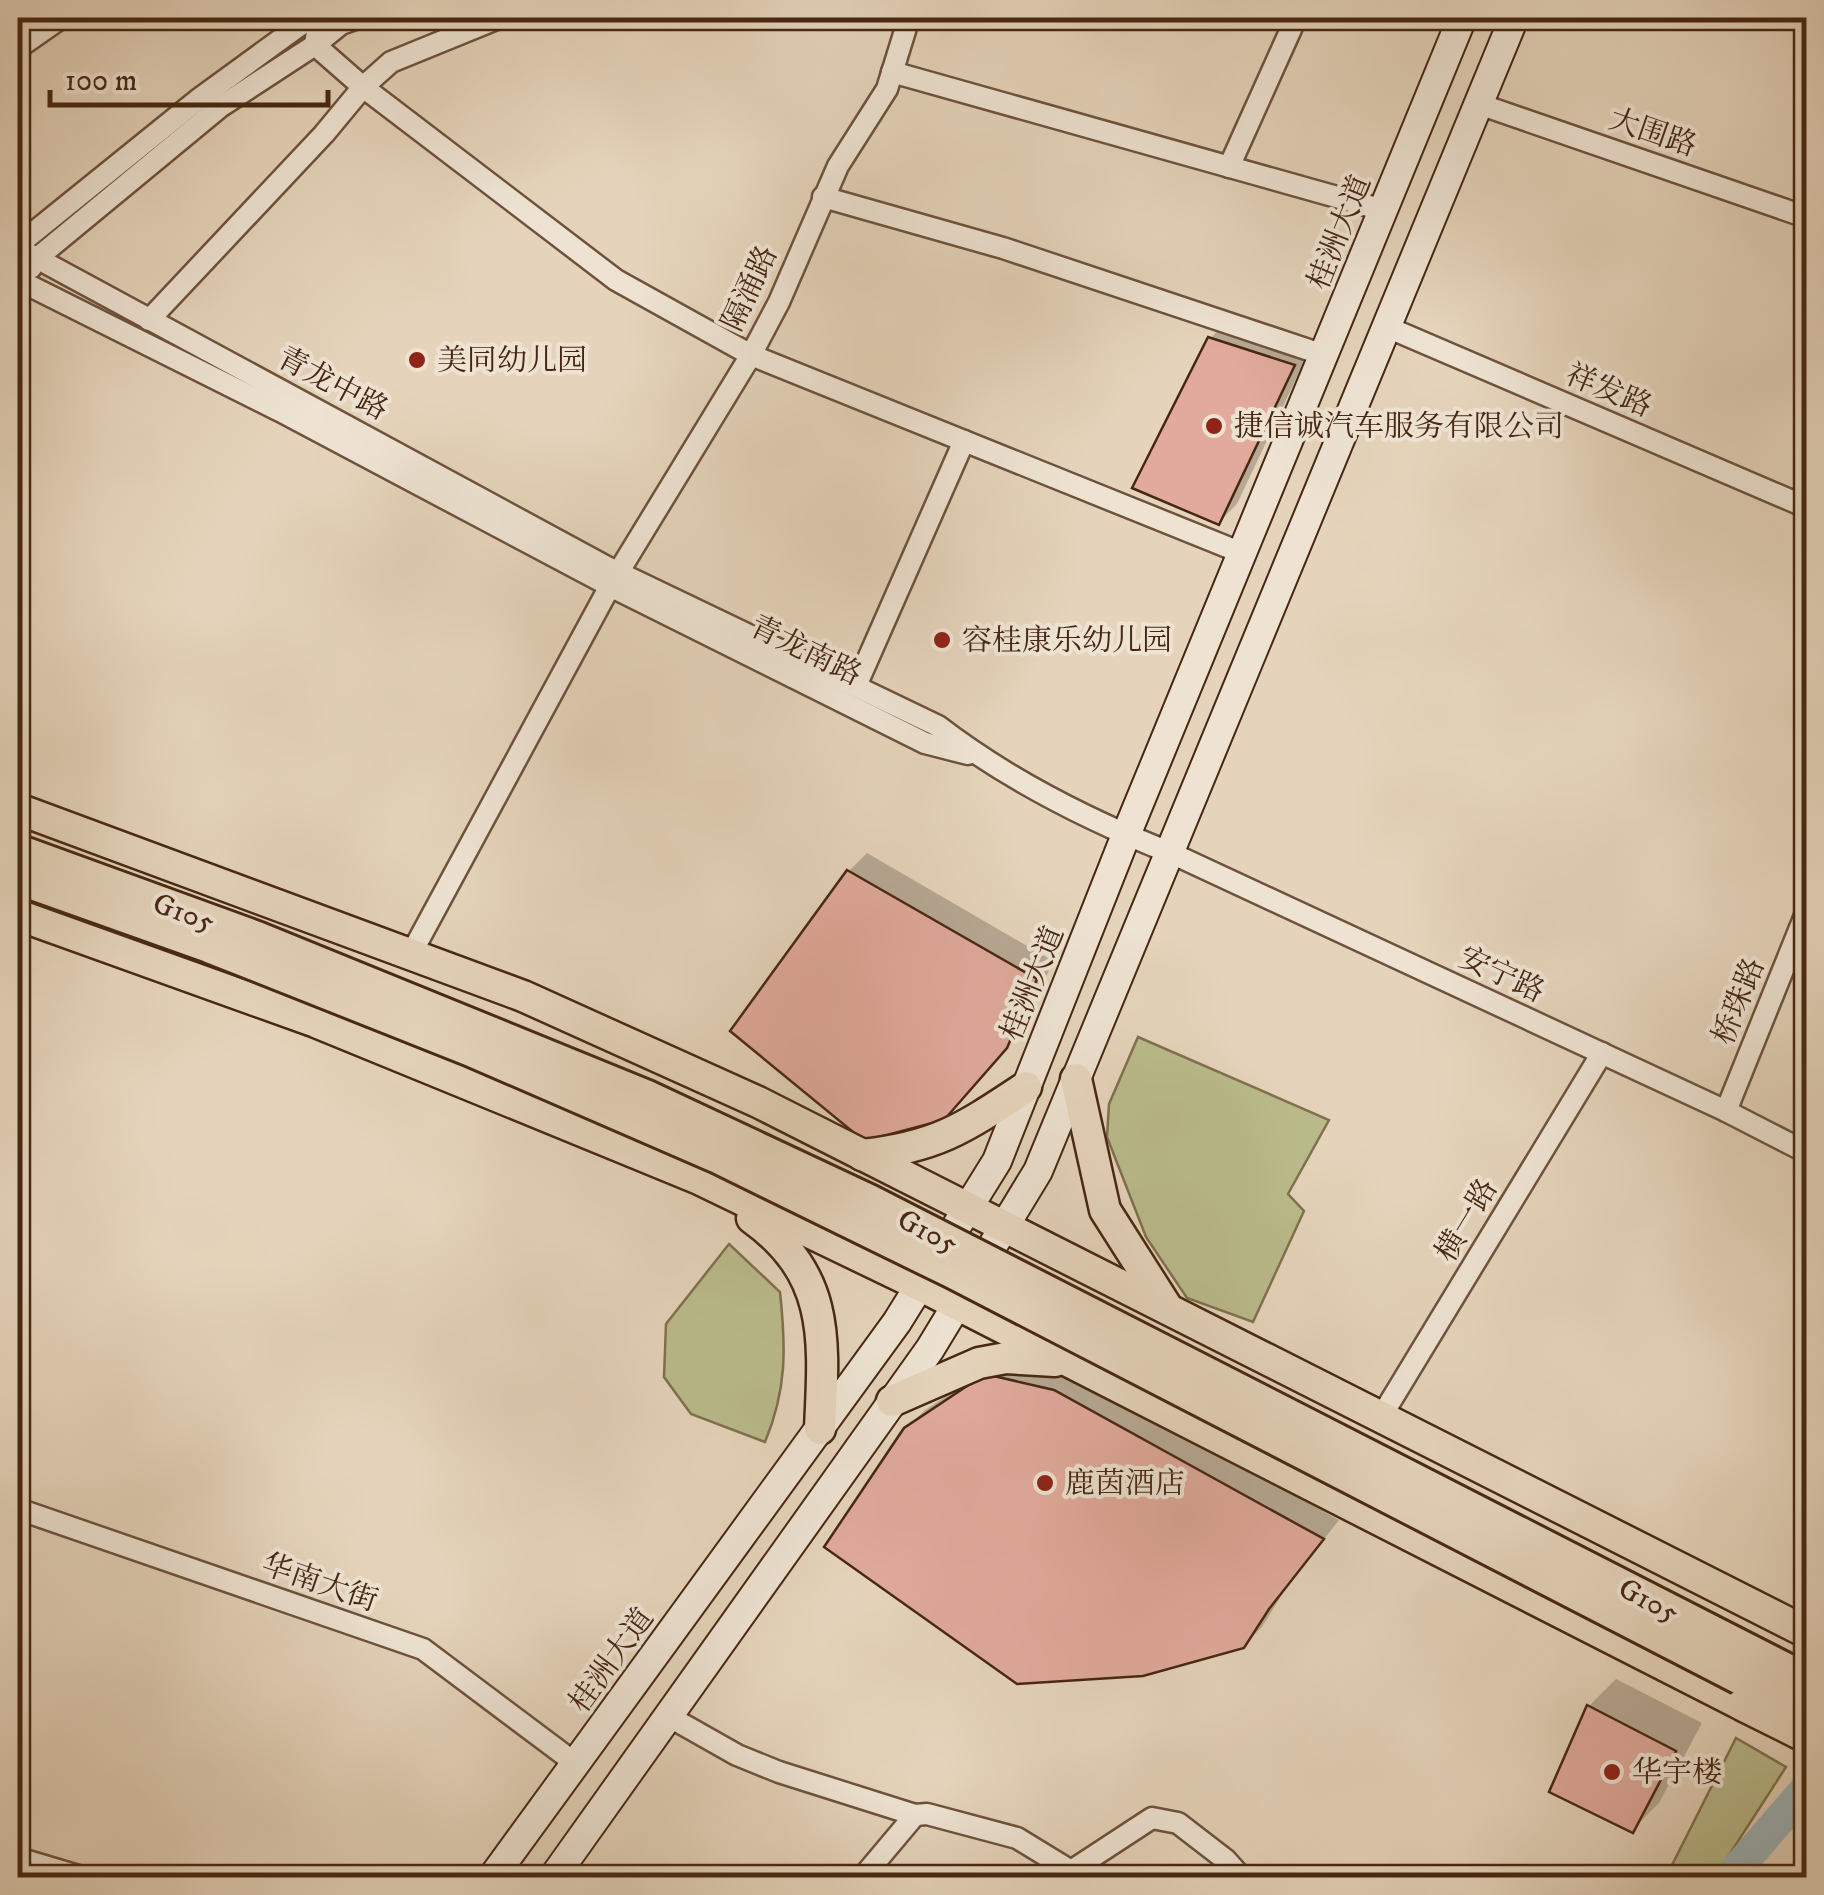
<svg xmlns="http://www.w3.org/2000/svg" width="1824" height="1895" font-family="'IM FELL DW Pica','Noto Serif SC',serif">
  <rect width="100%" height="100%" fill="#e5d4bb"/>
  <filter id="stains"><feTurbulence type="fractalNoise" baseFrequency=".002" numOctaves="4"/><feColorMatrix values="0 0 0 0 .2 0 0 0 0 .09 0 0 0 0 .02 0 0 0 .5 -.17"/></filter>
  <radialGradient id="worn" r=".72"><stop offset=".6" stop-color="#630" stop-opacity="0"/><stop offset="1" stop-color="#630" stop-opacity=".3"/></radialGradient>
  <g fill="#babb8c" stroke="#80714f" stroke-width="2.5">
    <polygon points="1138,1037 1329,1120 1288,1194 1304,1211 1253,1322 1187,1298 1146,1237 1107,1137 1109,1104"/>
    <path d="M 729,1244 L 780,1292 C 786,1348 787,1389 765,1442 L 691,1414 L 664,1377 L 666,1324 Z"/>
    <polygon points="1736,1738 1786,1767 1715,1877 1666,1877"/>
  </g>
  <g fill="#0003">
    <polygon points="1228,320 1311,347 1237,504 1219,522 1210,339"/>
    <polygon points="867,853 1053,961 1024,1027 961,1099 849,871"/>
    <polygon points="1005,1357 1072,1373 1339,1520 1286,1588 1262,1627 1243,1646 906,1429 925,1410"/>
    <polygon points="1616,1679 1702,1723 1659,1803 1632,1830 1589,1706"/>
  </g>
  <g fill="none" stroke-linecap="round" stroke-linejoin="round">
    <polyline stroke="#9bb5bb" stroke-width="32" points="1729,1878 1806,1789"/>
  </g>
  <g fill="#e1aa9c" stroke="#472712" stroke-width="2.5">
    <polygon points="1208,337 1295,365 1219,525 1132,488"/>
    <polygon points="847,870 1037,979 1007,1048 944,1120 864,1141 730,1031"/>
    <polygon points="985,1374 1054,1390 1324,1539 1269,1609 1244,1648 1143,1676 1017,1684 824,1547 904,1428"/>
    <polygon points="1587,1705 1676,1751 1633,1833 1549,1792"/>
  </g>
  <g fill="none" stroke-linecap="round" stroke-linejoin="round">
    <defs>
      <g id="minor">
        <polyline points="319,18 315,45 363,87 616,280 751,355 1242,553"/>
        <polyline points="18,48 61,18"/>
        <polyline points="892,72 1383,210"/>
        <polyline points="1479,104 1806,217"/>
        <polyline points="1229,167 1296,18"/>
        <polyline points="823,197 1003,248 1324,355"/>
        <polyline points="18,245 200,98 310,18"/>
        <path d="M 18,248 L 607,567 L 938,726 C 1007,779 1090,821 1171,853 L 1726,1111 L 1806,1152"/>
        <polyline points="31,268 36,259 220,107 315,45 341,24 358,18"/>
        <polyline points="18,280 280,411 610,586 925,743 968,754"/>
        <polyline points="149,320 324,134 363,87 391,62 499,18"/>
        <polyline points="1387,327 1806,507"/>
        <polyline points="856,686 964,441"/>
        <polyline points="411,954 610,586 751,355 779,302 838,166 887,89 909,18"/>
        <polyline points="1726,1111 1806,913"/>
        <polyline points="1381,1417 1602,1053"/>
        <polyline points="18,1509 423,1649 575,1763"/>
        <polyline points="668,1716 737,1755 779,1772 915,1815 927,1814 1017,1838 1071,1871 1075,1878"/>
        <polyline points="18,1858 85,1878"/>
        <polyline points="1071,1871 1152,1818 1178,1823 1226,1860 1242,1878"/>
        <polyline points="862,1878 915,1815"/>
      </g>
      <g id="secondary">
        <polyline points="492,1878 897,1322 997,1161 1126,835 1462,18"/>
        <polyline points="553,1878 930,1349 1038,1171 1514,18"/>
      </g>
      <g id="primary">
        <polyline points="18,809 523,996 758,1102 1806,1632"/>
        <polyline points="18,915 316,1022 697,1178 921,1286 1742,1705"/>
        <polyline points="1076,1079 1105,1210 1168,1309"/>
        <path d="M 862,1155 C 937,1147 964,1128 1026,1087"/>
        <path d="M 752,1218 C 831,1275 824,1340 820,1429"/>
        <polyline points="892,1401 979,1363 1006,1358 1055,1361"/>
      </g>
    </defs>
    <use href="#minor" stroke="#6e523c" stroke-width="25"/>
    <use href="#secondary" stroke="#472712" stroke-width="32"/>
    <use href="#primary" stroke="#472712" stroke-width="35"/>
    <use href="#minor" stroke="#eee3d3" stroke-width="20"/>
    <use href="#secondary" stroke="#eee3d3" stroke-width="28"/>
    <use href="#primary" stroke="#e5d4bb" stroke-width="30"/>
    <defs>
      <polyline id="primary-bridge" points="1742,1705 1806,1737"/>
      <g id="trunk-bridge">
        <polyline points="18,851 257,938 645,1096 869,1201 1806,1680"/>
        <polyline points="18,878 209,946 469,1049 716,1156 953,1272 1806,1712"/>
      </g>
    </defs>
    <use href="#primary-bridge" stroke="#472712" stroke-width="35" stroke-linecap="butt"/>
    <use href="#trunk-bridge" stroke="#472712" stroke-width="38" stroke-linecap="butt"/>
    <use href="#primary-bridge" stroke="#e5d4bb" stroke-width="30"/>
    <use href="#trunk-bridge" stroke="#e5d4bb" stroke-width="32"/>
  </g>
  <g fill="#8f2418" stroke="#eee3d3" stroke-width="4">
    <circle cx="417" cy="360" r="10"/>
    <circle cx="1214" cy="426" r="10"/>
    <circle cx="942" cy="640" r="10"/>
    <circle cx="1045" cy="1483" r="10"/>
    <circle cx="1612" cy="1772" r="10"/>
  </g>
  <g text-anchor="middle" stroke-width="8" stroke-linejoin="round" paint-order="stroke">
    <g font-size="30" fill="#472712" stroke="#eee3d3">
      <text transform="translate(1653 132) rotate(19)" y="10">大围路</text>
      <text transform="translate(1339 232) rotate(-68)" y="10">桂洲大道</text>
      <text transform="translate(749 288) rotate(-65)" y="10">隔涌路</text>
      <text transform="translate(333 383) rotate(28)" y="10">青龙中路</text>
      <text transform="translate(1609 390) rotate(23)" y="10">祥发路</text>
      <text transform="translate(806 650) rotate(26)" y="10">青龙南路</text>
      <text transform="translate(184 912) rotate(20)" y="10">G105</text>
      <text transform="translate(1502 974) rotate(25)" y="10">安宁路</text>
      <text transform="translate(1032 983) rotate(-68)" y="10">桂洲大道</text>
      <text transform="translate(1738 1001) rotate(-68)" y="10">桥珠路</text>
      <text transform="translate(1466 1220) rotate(-59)" y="10">横一路</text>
      <text transform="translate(928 1231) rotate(27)" y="10">G105</text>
      <text transform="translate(320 1582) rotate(19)" y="10">华南大街</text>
      <text transform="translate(1649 1600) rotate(27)" y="10">G105</text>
      <text transform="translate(611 1660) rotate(-54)" y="10">桂洲大道</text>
    </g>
    <g font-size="30" fill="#472712" stroke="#eee3d3" text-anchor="start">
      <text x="437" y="370">美同幼儿园</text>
      <text x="1234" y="436">捷信诚汽车服务有限公司</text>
      <text x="962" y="650">容桂康乐幼儿园</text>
      <text x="1065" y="1493">鹿茵酒店</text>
      <text x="1632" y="1782">华宇楼</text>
    </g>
  </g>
  <rect width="1824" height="1895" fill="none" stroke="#e5d4bb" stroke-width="60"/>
  <rect x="20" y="20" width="1784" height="1855" fill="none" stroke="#472712" stroke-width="5"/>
  <rect x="30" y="30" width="1764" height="1835" fill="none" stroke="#472712" stroke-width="2.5"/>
  <path d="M50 90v15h278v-15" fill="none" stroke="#472712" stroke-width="5"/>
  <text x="65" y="90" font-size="30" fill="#472712" stroke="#eee3d3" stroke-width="8" paint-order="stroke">100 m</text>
  <rect width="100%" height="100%" filter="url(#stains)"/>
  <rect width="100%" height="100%" fill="url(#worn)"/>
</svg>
